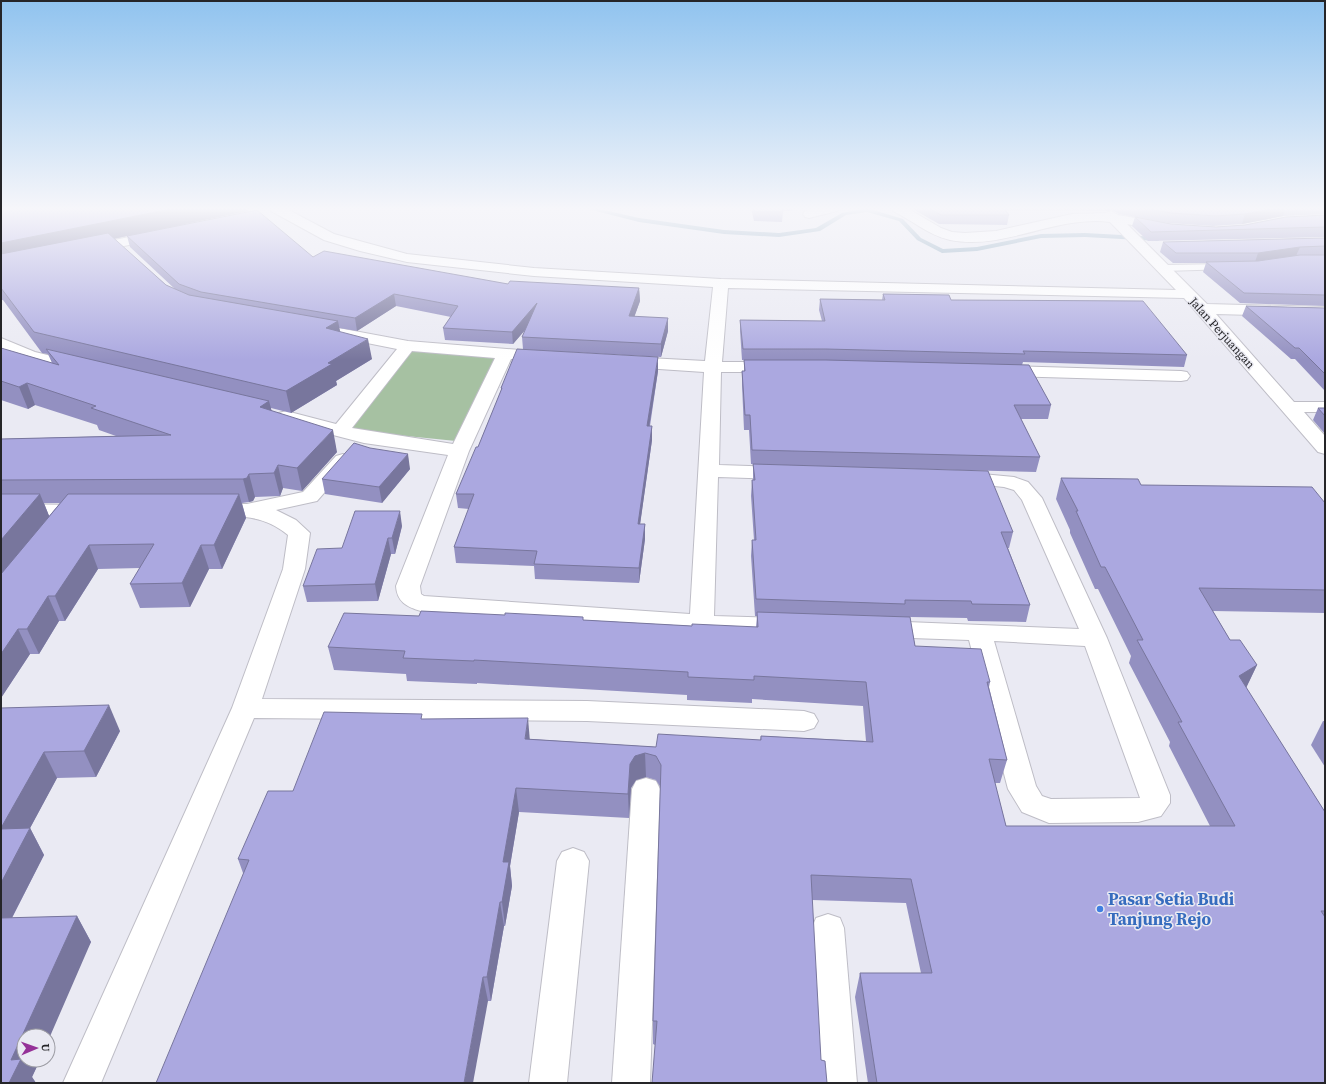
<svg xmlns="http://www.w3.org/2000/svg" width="1326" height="1084" font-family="'Source Serif 4',serif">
  <rect width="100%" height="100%" fill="#eaeaf3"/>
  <polygon fill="#a6c1a2" points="407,348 499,355 456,441 347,430"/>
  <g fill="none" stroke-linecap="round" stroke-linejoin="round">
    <polygon fill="#84a3ba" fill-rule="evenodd" points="584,208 595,208 639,218 724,230 779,233 816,228 842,213 867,208 903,219 921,238 943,249 977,247 1041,234 1085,233 1158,237 1161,239 1158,241 1085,237 1041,238 977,251 942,253 917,240 899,221 867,212 846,215 820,231 779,237 724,234 639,222"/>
    <defs>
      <polygon id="lane" points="1227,264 1232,267 1231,269 1163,271 1157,268 1163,265"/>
      <g id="street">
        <path d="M 269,208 L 285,208 L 334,234 L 407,254 L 534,268 L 721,279 L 1176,290 L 1110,222 C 1056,215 1003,251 950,240 C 928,235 912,220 893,211 L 891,208 L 907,208 L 941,228 L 952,232 L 965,233 L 996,231 L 1072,214 L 1106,213 L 1111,211 L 1118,215 L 1163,223 L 1168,224 L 1170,227 L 1168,230 L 1163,231 L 1127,224 L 1207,304 L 1325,307 L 1325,317 L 1216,314 L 1294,402 L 1325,402 L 1325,412 L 1304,412 L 1325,436 L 1325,454 L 1318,452 L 1184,298 L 728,288 L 722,362 L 774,362 L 780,363 L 783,367 L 780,371 L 774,372 L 721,372 L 719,465 L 782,467 L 789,469 L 792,473 L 789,477 L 782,479 L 718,477 L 714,616 L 786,618 L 795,620 L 798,626 L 795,632 L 786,634 L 702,631 L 421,611 C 407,607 397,602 396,586 L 448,455 L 364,443 L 279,421 L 277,417 L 279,413 L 286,411 L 336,424 L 397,349 L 327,335 L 325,332 L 327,329 L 333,327 L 408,341 L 545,352 L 551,353 L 553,357 L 551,361 L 545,362 L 511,359 L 469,451 L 420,586 L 421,594 L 424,596 L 690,614 L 704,372 L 629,367 L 623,366 L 621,362 L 623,358 L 629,357 L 705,361 L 713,287 L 534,276 L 407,262 L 360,251 L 324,240 L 271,211 ZM 412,351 L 495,358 L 453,444 L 352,428 Z"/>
        <polygon points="817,208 839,208 837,211 809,218 805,217 803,214 805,211"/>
        <polygon points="158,231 163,232 165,235 163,238 90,253 85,252 83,249 85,246 90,245"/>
        <polygon points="1,338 35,352 85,364 88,368 85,372 79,373 23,359 1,350"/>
        <polygon points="1003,366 1181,371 1187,372 1190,376 1187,380 1181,381 1003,376 997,375 994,371 997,367"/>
        <path d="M 343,454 L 350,456 L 353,460 L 317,501 L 276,510 L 296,520 L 310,533 L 305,569 L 262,699 L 587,701 L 804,711 L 814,714 L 818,721 L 814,728 L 804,731 L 587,721 L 254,718 L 101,1083 L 63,1083 L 232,708 L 283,569 L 288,535 C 271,521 255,517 233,516 C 224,516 215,517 206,514 L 202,510 L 206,506 L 213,504 L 247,504 L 303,492 L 336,456 Z"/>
        <path d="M 961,472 L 1014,477 L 1028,482 L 1042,498 L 1107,638 L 1170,795 L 1170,803 L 1161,816 L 1138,822 L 1049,823 L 1022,812 L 1008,789 L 969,640 L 882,637 L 873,635 L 870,629 L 873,623 L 882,621 L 1079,629 L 1022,500 L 1014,490 L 1004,487 L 954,482 L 951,478 L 954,474 ZM 994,641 L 1085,646 L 1140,798 L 1051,799 L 1042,796 L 1036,786 Z"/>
        <polygon points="1,504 85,505 92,507 96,511 92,515 85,517 1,516"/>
        <polygon points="646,778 656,781 660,789 650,1083 612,1083 632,789 636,781"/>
        <polygon points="573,848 584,852 589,861 567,1083 529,1083 557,861 562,852"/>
        <polygon points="828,914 840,918 844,928 857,1083 819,1083 812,928 816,918"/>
      </g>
    </defs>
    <use href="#lane" stroke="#bebdc6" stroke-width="2"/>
    <use href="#street" stroke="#bebdc6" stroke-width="2"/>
    <use href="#lane" fill="#fff" fill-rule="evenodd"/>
    <use href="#street" fill="#fff" fill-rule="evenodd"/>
  </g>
  <g fill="#9390c1" fill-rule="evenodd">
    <path d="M 1,208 L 248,211 L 183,224 L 313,257 L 508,284 L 639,288 L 640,301 L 634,317 L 668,318 L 668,331 L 661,357 L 569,352 L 658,371 L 650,426 L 652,426 L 652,440 L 640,524 L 645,524 L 645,539 L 639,583 L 535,579 L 534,566 L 456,563 L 454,547 L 469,509 L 458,508 L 456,494 L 478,447 L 501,391 L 501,388 L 523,349 L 522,337 L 525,330 L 513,344 L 445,340 L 443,328 L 451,317 L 396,306 L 357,331 L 339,328 L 340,332 L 372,359 L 336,381 L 337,385 L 291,413 L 271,408 L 271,410 L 337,452 L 302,491 L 283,488 L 280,496 L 255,497 L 253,501 L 249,502 L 242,503 L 246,518 L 222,569 L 209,569 L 190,607 L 140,608 L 130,584 L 140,568 L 98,569 L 65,621 L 59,621 L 39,654 L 30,654 L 1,698 L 1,439 L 116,436 L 99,430 L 97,425 L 35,405 L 28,409 L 1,400 L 1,348 L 52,363 L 48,354 L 42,353 L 3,300 L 1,300 ZM 127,236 L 130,247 L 176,290 L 166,285 L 114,239 ZM 44,503 L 60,503 L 49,516 Z"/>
    <polygon points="751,208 792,208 792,211 783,211 782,222 754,221"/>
    <polygon points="911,208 1325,208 1325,214 1283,216 1242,224 1213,226 1168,223 1119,214 1112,210 1107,211 1005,210 1009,215 1007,225 939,224"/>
    <polygon points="1325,215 1325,237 1148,241 1132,226 1135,217 1171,224 1216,227 1245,225"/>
    <polygon points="1325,238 1325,306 1240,303 1203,272 1206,263 1173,263 1160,252 1163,242"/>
    <polygon points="883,294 951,300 1187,355 1184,367 1023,362 1022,365 1051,405 1048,419 1021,419 1040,457 1036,472 797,466 1013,532 1009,548 1008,548 1030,605 1026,622 968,621 967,618 910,617 915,646 990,682 989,687 1007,760 1000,783 995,783 1006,826 1210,826 1169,746 1170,742 1129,663 1131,656 1098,589 1095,589 1070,533 1070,530 1056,499 1061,478 1141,485 1325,503 1325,613 1213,611 1230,640 1257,665 1246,688 1325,812 1325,1083 868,1083 855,997 860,973 921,973 906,903 812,900 655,1045 653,1044 653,1021 661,788 656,780 646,777 636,780 631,788 629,818 519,812 510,866 512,886 505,926 504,926 491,1001 488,1001 243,873 238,859 293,791 423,719 530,739 656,747 760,740 761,736 866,741 863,706 752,699 752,703 687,700 687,695 477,683 477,684 407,681 406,674 334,670 328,647 419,616 505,615 583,617 583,620 692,626 756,627 757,616 755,616 751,556 752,540 754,540 751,496 752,480 753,480 753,464 751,464 749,430 744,430 742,385 742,371 744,371 744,360 742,360 740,331 740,320 822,321 819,310 820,299 882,300"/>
    <polygon points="1246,306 1325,308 1325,391 1295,359 1291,359 1242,316"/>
    <polygon points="1318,408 1325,408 1325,434 1313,420"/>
    <polygon points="370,448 410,469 382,503 325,494 322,479"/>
    <polygon points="402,526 395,554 391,554 378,601 307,602 303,586 342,548"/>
    <polygon points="1,708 120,731 96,777 57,778 30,828 44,855 12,918 77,916 91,942 24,1060 40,1060 32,1077 36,1083 1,1083"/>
    <polygon points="1323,721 1325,721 1325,767 1311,745"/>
  </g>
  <g fill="#78769d">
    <polygon points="176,208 247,208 248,211 1,262 1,243"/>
    <polygon points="1108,208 1112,208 1112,210 1107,211"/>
    <polygon points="1276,208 1285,208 1283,216 1242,224 1245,214"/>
    <polygon points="1300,247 1296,256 1255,262 1258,253"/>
    <polygon points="639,288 640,301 630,329 629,316"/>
    <polygon points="394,294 396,306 357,331 355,318"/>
    <polygon points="537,303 538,315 513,344 512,332"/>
    <polygon points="668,318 668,331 661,357 661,344"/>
    <polygon points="338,321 342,341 326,328"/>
    <polygon points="368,339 372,359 336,381 337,385 291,413 286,391 328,363"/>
    <polygon points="658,357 658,371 647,440 647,426"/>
    <polygon points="27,383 35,405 28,409 19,387"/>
    <polygon points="269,401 275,423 260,407"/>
    <polygon points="652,426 652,440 638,539 638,524"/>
    <polygon points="333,430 337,452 302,491 297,468"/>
    <polygon points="408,454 410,469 382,503 379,487"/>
    <polygon points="278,465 283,488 280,496 274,473"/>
    <polygon points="249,474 255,497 253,501 249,502 243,479"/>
    <polygon points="40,494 50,518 1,578 1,540"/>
    <polygon points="239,494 246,518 222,569 214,545"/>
    <polygon points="400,511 402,526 395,554 392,538"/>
    <polygon points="645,524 645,539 639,583 639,568"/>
    <polygon points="388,538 391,554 378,601 375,584"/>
    <polygon points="89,545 98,569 65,621 55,596"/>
    <polygon points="201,545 209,569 190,607 182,583"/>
    <polygon points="48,596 59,621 39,654 27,629"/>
    <polygon points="18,629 30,654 1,698 1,654"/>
    <polygon points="1257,665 1246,688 1239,676"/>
    <polygon points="109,705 120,731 96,777 84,751"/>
    <polygon points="528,718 530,742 525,739"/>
    <polygon points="44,752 57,778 15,856 1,830 1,828"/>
    <polygon points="645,753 646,777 636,780 631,788 629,818 628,794 630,764 635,756"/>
    <polygon points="516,788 519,812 510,866 512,886 505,926 502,902 503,862"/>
    <polygon points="30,828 44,855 1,939 1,883"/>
    <polygon points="500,902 504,926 491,1001 487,977"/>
    <polygon points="77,916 91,942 48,1041 48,1036 24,1036 24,1060 40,1060 32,1077 36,1083 9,1083 11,1060"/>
    <polygon points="483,977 488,1001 473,1083 464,1083"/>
  </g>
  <g fill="#aba8e0" stroke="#78769d">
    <polygon points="1,208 176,208 1,243"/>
    <polygon points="754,208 782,208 783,212 754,212"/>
    <polygon points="929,208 1004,208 1009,215 941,215"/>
    <polygon points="1142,208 1276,208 1245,214 1216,216 1171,213"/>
    <polygon points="257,210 313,257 324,251 508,284 510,281 639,288 629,316 668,318 661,344 522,337 537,303 512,332 443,328 458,306 394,294 355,318 201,292 179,284 127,236"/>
    <polygon points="1325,215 1325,227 1151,232 1135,217 1171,224 1216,227 1245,225 1286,217"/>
    <polygon points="108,233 166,285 189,295 338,321 326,328 368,339 328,363 332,364 286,391 34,332 1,288 1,254"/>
    <polygon points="1325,238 1325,246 1300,247 1258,253 1176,253 1163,242"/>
    <polygon points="1300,255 1325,255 1325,295 1244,293 1206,262 1258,261"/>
    <polygon points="883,294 949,295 951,300 1143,301 1187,355 1023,351 1025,354 826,349 743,349 740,320 825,321 820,299 885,300"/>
    <polygon points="1246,306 1325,308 1325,374 1299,348 1295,348"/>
    <polygon points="1,348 59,365 46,349 269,401 260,407 333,430 297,468 278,465 274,473 249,474 247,478 243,479 1,480 1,439 171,435 91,408 96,406 27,383 19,387 1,381"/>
    <polygon points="517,349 658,357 647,426 652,426 638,524 645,524 639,568 534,564 537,551 454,547 474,494 456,494 476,447 478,447 502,388 501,388"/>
    <polygon points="744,360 826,360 1029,365 1051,405 1014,405 1040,457 752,450 750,415 745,415 742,371 745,371"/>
    <polygon points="1318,408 1325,408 1325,416"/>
    <polygon points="354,443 370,448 408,454 379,487 322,479"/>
    <polygon points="753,464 988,471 1013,532 1001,532 1030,605 972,604 971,601 905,600 905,604 756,599 752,540 756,540 752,480 755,480"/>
    <polygon points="1061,478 1138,479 1141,485 1312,487 1325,503 1325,523 1324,523 1325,524 1325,590 1199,588 1230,640 1240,640 1257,665 1239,676 1325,812 1325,911 1321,911 1325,917 1325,1083 877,1083 860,973 932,973 911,879 811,875 821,1060 825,1061 827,1083 652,1083 657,1021 653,1021 661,765 656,756 645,753 635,756 630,764 628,794 516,788 503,862 509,862 502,902 500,902 487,977 483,977 464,1083 156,1083 249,860 238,859 268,791 293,791 324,712 422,714 421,719 528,718 525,739 656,747 658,734 761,740 761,736 873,742 866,682 754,676 754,680 688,677 688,672 474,660 474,661 403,658 405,651 328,647 344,613 419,616 421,611 505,615 505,613 583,617 583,620 692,626 692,624 758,627 757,612 910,617 915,646 981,649 990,682 987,682 1007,760 989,759 1006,826 1235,826 1178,722 1182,722 1137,640 1143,640 1105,567 1101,567 1076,511 1078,511"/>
    <polygon points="1,494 40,494 1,540"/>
    <polygon points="68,494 239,494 214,545 201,545 182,583 130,584 154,544 89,545 55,596 48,596 27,629 18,629 1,654 1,574"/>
    <polygon points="355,511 400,511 392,538 388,538 375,584 303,586 317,549 342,548"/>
    <polygon points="109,705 84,751 44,752 1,828 1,708"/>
    <polygon points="30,828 1,883 1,829"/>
    <polygon points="77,916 11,1060 21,1059 9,1083 1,1083 1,918"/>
  </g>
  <linearGradient id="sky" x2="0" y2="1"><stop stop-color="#90c3ef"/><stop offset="0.58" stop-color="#f6f6fa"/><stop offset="1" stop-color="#f6f6fa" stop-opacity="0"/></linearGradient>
  <rect width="1326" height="360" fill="url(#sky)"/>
  <circle fill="#3f7fe0" stroke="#eaeaf3" stroke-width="1.5" cx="1100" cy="909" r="4"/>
  <g text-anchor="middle" stroke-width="3" stroke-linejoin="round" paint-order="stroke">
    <g font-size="12" fill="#252528" stroke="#eaeaf3">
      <text transform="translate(1222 333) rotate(48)" y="4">Jalan Perjuangan</text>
    </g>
    <g font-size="17" font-weight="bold" fill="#366cbe" stroke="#eaeaf3" text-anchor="start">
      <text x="1108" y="905">Pasar Setia Budi<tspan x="1108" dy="20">Tanjung Rejo</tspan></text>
    </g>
  </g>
  <rect width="1326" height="1084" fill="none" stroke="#252528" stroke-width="4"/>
  <g transform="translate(36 1048) rotate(88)"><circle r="19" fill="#eaeaf3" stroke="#9b9ba2"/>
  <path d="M0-3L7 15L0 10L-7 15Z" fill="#953198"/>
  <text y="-6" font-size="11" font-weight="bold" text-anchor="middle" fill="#252528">U</text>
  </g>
</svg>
